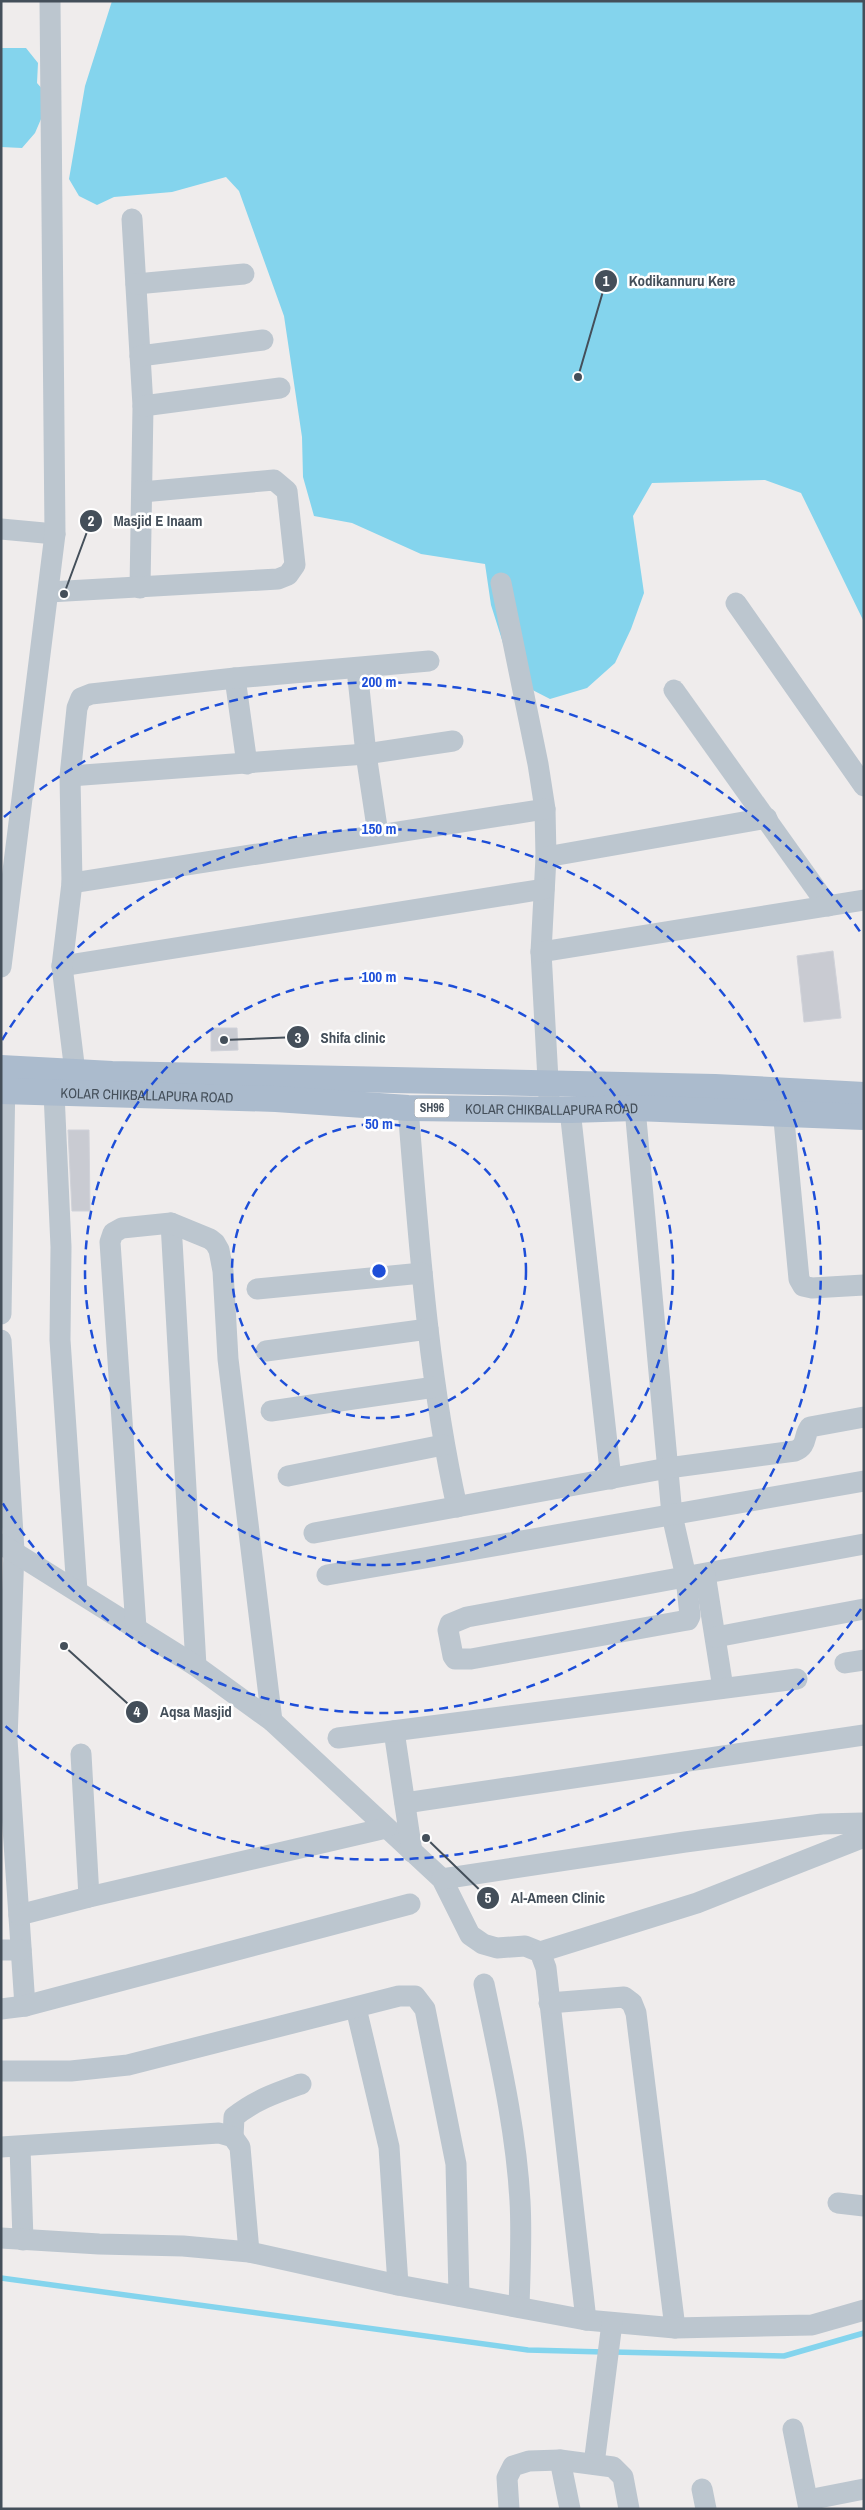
<svg xmlns="http://www.w3.org/2000/svg" width="865" height="2510" font-family="'Archivo Narrow',sans-serif">
  <rect width="100%" height="100%" fill="#efecec"/>
  <g fill="#84d4ed">
    <polygon points="112,1 864,1 864,622 801,493 765,480 652,483 633,516 644,593 631,629 615,663 587,688 550,699 515,681 491,605 485,564 421,554 352,523 314,516 303,477 302,437 284,316 239,191 226,177 172,192 114,197 97,205 79,196 69,179 85,86"/>
    <polygon points="1,48 26,48 38,63 37,83 50,98 35,133 22,148 1,147"/>
  </g>
  <g fill="none" stroke-linecap="round" stroke-linejoin="round">
    <g stroke="#84d4ed" stroke-width="5.5">
      <polyline points="1,2278 528,2350 604,2352"/>
      <polyline points="613,2352 784,2356 864,2333"/>
    </g>
  </g>
  <g fill="#c9cbd2" stroke="#d0d2d9">
    <polygon points="833,951 841,1018 804,1022 797,956"/>
    <polygon points="211,1028 237,1028 238,1050 211,1051"/>
    <polygon points="68,1130 89,1130 90,1211 72,1211"/>
  </g>
  <g fill="none" stroke-linecap="round" stroke-linejoin="round">
    <g stroke="#bcc6cf" stroke-width="21">
      <polyline points="132,219 143,406 140,588"/>
      <polyline points="136,284 244,274"/>
      <polyline points="140,356 263,340"/>
      <polyline points="143,406 280,388"/>
      <polyline points="1,529 55,534"/>
      <polyline points="501,583 538,764 545,809 546,857 541,952 549,1098"/>
      <polyline points="49,592 278,579 288,575 295,565 287,491 274,480 142,492"/>
      <polyline points="736,603 864,786"/>
      <polyline points="357,669 366,754 378,834"/>
      <polyline points="235,678 247,764"/>
      <polyline points="674,690 828,906"/>
      <polyline points="70,776 366,754 453,741"/>
      <polyline points="546,857 767,818"/>
      <polyline points="72,883 545,809"/>
      <polyline points="541,952 864,900"/>
      <polyline points="62,966 544,889"/>
      <polyline points="1,967 55,534 50,1"/>
      <polyline points="75,1072 62,966 72,883 70,776 77,708 81,698 91,694 235,678 429,661"/>
      <polyline points="54,1093 61,1247 60,1340 77,1591"/>
      <polyline points="782,1099 799,1279 803,1286 812,1288 864,1285"/>
      <path d="M 408,1108 C 419,1242 428,1376 457,1507"/>
      <polyline points="635,1108 672,1515 686,1577 690,1616 688,1620 682,1621 471,1659 455,1659 453,1656 448,1630 450,1624 467,1617 864,1544"/>
      <polyline points="570,1110 611,1479"/>
      <polyline points="171,1223 196,1666"/>
      <polyline points="257,1289 422,1273"/>
      <polyline points="1,1314 5,1076"/>
      <polyline points="1,1340 14,1551 7,1739 25,2006"/>
      <polyline points="266,1351 428,1329"/>
      <polyline points="271,1411 435,1387"/>
      <polyline points="288,1476 443,1445"/>
      <path d="M 314,1533 L 668,1468 L 795,1451 C 808,1446 803,1436 810,1427 L 864,1417"/>
      <polyline points="1,1544 196,1666 272,1721 442,1879 470,1935 483,1944 497,1948 525,1946 540,1952 546,1968 586,2320"/>
      <polyline points="705,1574 723,1688"/>
      <polyline points="327,1575 864,1481"/>
      <polyline points="136,1628 110,1242 113,1233 122,1228 171,1223 210,1239 215,1243 219,1250 223,1271 228,1359 272,1721"/>
      <polyline points="716,1637 864,1609"/>
      <polyline points="845,1663 864,1660"/>
      <polyline points="394,1731 412,1852"/>
      <polyline points="338,1738 797,1679"/>
      <polyline points="81,1754 89,1897"/>
      <polyline points="405,1803 864,1735"/>
      <polyline points="442,1879 685,1842 822,1824 864,1823"/>
      <polyline points="19,1915 89,1897 386,1828"/>
      <polyline points="1,1950 21,1950"/>
      <polyline points="540,1952 697,1903 864,1837"/>
      <path d="M 484,1984 C 499,2056 516,2128 520,2201 C 522,2236 520,2272 519,2307"/>
      <polyline points="549,2003 624,1997 632,2003 636,2013 675,2328"/>
      <polyline points="356,2008 389,2147 398,2285"/>
      <polyline points="1,2009 25,2006 410,1904"/>
      <polyline points="1,2071 71,2071 128,2065 399,1996 415,1996 425,2009 456,2164 459,2296"/>
      <path d="M 233,2137 L 234,2117 C 255,2100 276,2093 301,2084"/>
      <polyline points="1,2147 219,2133 233,2137 240,2147 249,2252"/>
      <polyline points="20,2147 23,2240"/>
      <polyline points="838,2203 864,2206"/>
      <polyline points="1,2238 99,2244 183,2246 249,2252 398,2285 586,2320 675,2328 812,2325 864,2310"/>
      <polyline points="793,2429 809,2509"/>
      <polyline points="560,2460 570,2509"/>
      <polyline points="594,2464 612,2323"/>
      <polyline points="702,2489 706,2509"/>
      <polyline points="808,2500 864,2489"/>
      <polyline points="509,2509 507,2478 513,2466 529,2461 560,2460 613,2467 623,2477 629,2509"/>
    </g>
    <g stroke="#abbbcd" stroke-width="26">
      <polyline points="1,1068 112,1074 715,1087 864,1095"/>
      <path id="s1" d="M 1,1091 L 276,1099 L 408,1108 L 570,1110 L 635,1108 L 864,1117"/>
    </g>
  </g>
  <g fill="none" stroke="#1d4ed8" stroke-width="2.5" stroke-dasharray="9 6">
    <circle cx="379" cy="1271" r="147"/>
    <circle cx="379" cy="1271" r="294"/>
    <path d="M2 1040A442 442 0 1 1 2 1502"/>
    <path d="M861 1609A589 589 0 0 1 4 1725M4 817A589 589 0 0 1 861 933"/>
  </g>
  <g text-anchor="middle" stroke-width="5" stroke-linejoin="round" paint-order="stroke">
    <rect fill="#fff" stroke="#7c848c" stroke-width="1" x="414.5" y="1098.5" width="35" height="19" rx="4"/>
    <g font-size="12" font-weight="bold" fill="#444f5a">
      <text x="432" y="1112">SH96</text>
    </g>
    <g font-size="14" fill="#444f5a" stroke="#fff">
      <text dy="5" stroke="none"><textPath href="#s1" startOffset="146">KOLAR CHIKBALLAPURA ROAD</textPath></text>
      <text dy="5" stroke="none"><textPath href="#s1" startOffset="551">KOLAR CHIKBALLAPURA ROAD</textPath></text>
    </g>
  </g>
  <circle cx="379" cy="1271" r="8" fill="#1d4ed8" stroke="#fff" stroke-width="2.5"/>
  <g font-size="15" text-anchor="middle" font-weight="bold" fill="#1d4ed8" stroke="#fff" stroke-width="5" stroke-linejoin="round" paint-order="stroke">
    <text x="379" y="687">200 m</text>
    <text x="379" y="834">150 m</text>
    <text x="379" y="982">100 m</text>
    <text x="379" y="1129">50 m</text>
  </g>
  <path fill="none" stroke="#444f5a" stroke-width="2" d="M578 377L606 281M64 594L91 521M224 1040L298 1037M64 1646L137 1712M426 1838L488 1898"/>
  <g fill="#444f5a" stroke="#fff" stroke-width="2">
    <circle cx="578" cy="377" r="5"/>
    <circle cx="64" cy="594" r="5"/>
    <circle cx="224" cy="1040" r="5"/>
    <circle cx="64" cy="1646" r="5"/>
    <circle cx="426" cy="1838" r="5"/>
    <circle cx="606" cy="281" r="12"/>
    <circle cx="91" cy="521" r="12"/>
    <circle cx="298" cy="1037" r="12"/>
    <circle cx="137" cy="1712" r="12"/>
    <circle cx="488" cy="1898" r="12"/>
  </g>
  <g font-size="15" text-anchor="middle" font-weight="bold" fill="#fff">
    <text x="606" y="286">1</text>
    <text x="91" y="526">2</text>
    <text x="298" y="1043">3</text>
    <text x="137" y="1717">4</text>
    <text x="488" y="1903">5</text>
  </g>
  <g font-size="15" text-anchor="middle" font-weight="bold" fill="#444f5a" stroke="#fff" stroke-width="5" stroke-linejoin="round" paint-order="stroke">
    <text x="682" y="286">Kodikannuru Kere</text>
    <text x="158" y="526">Masjid E Inaam</text>
    <text x="353" y="1043">Shifa clinic</text>
    <text x="196" y="1717">Aqsa Masjid</text>
    <text x="558" y="1903">Al-Ameen Clinic</text>
  </g>
  <rect width="865" height="2510" fill="none" stroke="#444f5a" stroke-width="5"/>
</svg>
